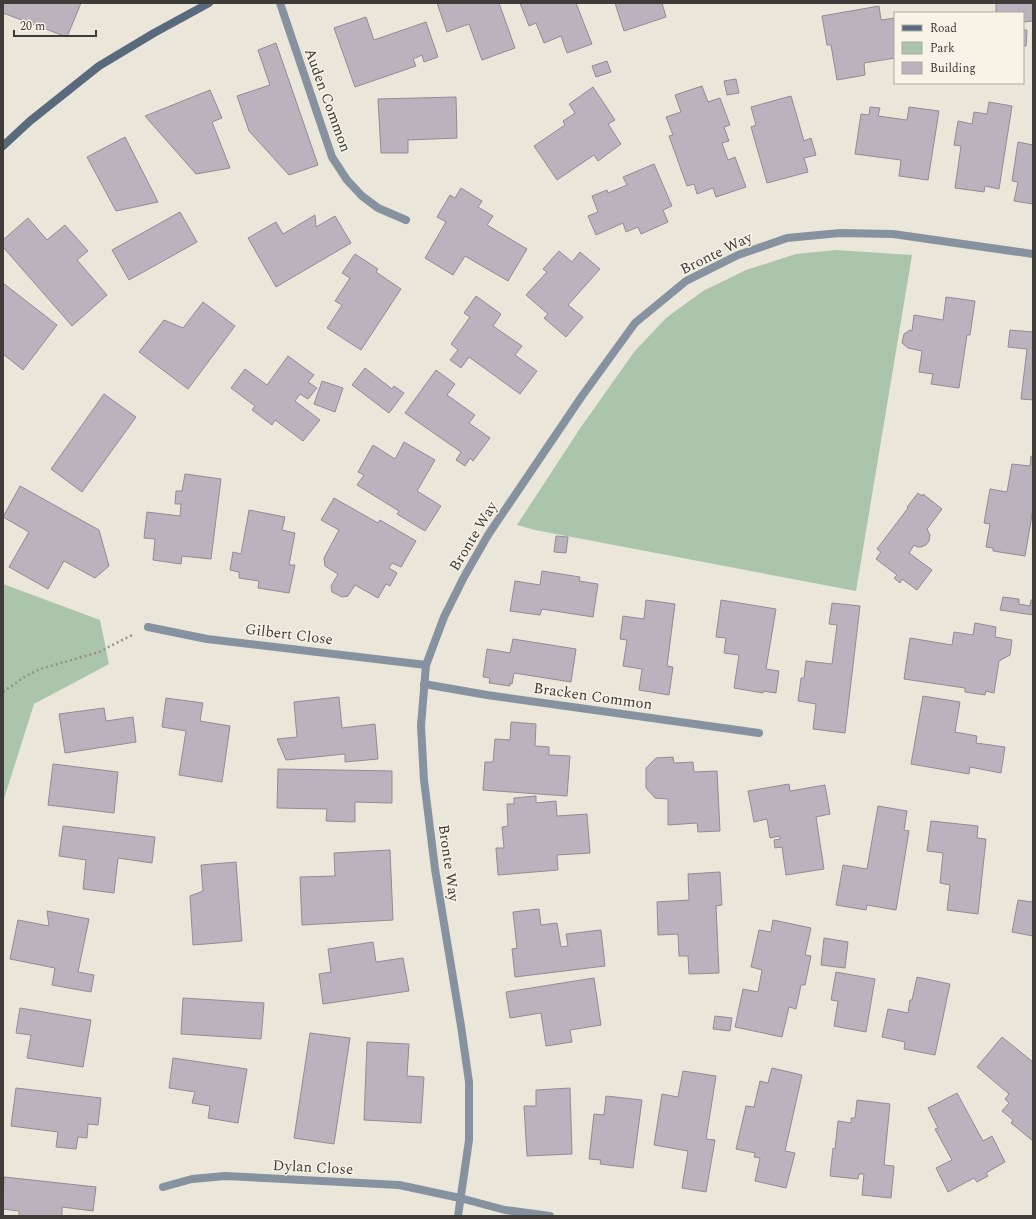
<svg xmlns="http://www.w3.org/2000/svg" width="1036" height="1219" font-family="Spectral,serif">
  <rect width="100%" height="100%" fill="#eae6da"/>
  <g fill="#aac5ac">
    <polygon points="836,250 912,255 856,591 535,530 517,525 581,427 634,352 666,318 703,291 746,270 796,254"/>
    <polygon points="3,584 100,620 109,664 34,704 3,802"/>
  </g>
  <g fill="#bab2bc" stroke="#938b95">
    <polygon points="3,3 81,3 67,37 3,13"/>
    <polygon points="437,3 499,3 515,48 482,60 469,24 447,32"/>
    <polygon points="520,3 576,3 592,44 567,53 561,36 544,43 536,23 529,26"/>
    <polygon points="615,3 662,3 666,17 624,31"/>
    <polygon points="996,3 1033,3 1033,21 1023,22 1023,13 996,13"/>
    <polygon points="879,6 881,20 895,18 895,58 864,63 865,75 837,80 831,45 827,45 822,16"/>
    <polygon points="366,17 374,40 426,22 438,57 424,62 422,55 413,59 416,66 355,87 334,28"/>
    <polygon points="1023,30 1027,30 1026,46 1023,46"/>
    <polygon points="276,43 318,165 289,175 249,131 237,96 270,85 258,50"/>
    <polygon points="607,61 611,72 596,77 592,66"/>
    <polygon points="736,79 739,93 727,95 724,81"/>
    <polygon points="702,86 708,102 720,98 730,125 724,127 729,141 722,143 728,160 735,157 746,187 716,197 713,188 697,194 694,184 687,186 669,136 673,135 666,117 681,112 675,95"/>
    <polygon points="593,87 615,120 608,124 621,144 598,161 594,155 557,180 534,146 565,125 563,121 575,113 569,104"/>
    <polygon points="210,90 222,118 212,122 230,168 196,174 145,116"/>
    <polygon points="791,96 804,141 811,138 816,155 804,158 808,172 767,183 751,127 756,125 751,107"/>
    <polygon points="456,97 457,138 408,140 408,153 381,153 378,99"/>
    <polygon points="989,102 1012,106 999,189 985,186 984,192 955,188 961,146 954,145 958,121 972,124 974,112 987,114"/>
    <polygon points="870,107 880,108 878,116 907,120 909,107 939,111 928,180 899,176 901,160 855,154 861,114 869,115"/>
    <polygon points="125,137 158,202 116,211 87,157"/>
    <polygon points="1018,142 1033,145 1033,204 1014,201 1018,182 1012,181"/>
    <polygon points="654,164 672,206 663,210 668,222 641,234 638,227 626,232 623,223 596,235 588,216 598,212 592,196 607,190 608,193 627,185 623,177"/>
    <polygon points="461,188 482,201 478,207 493,216 487,225 527,249 508,281 465,256 453,275 425,258 446,222 437,217 450,195 455,198"/>
    <polygon points="180,212 197,242 129,280 112,250"/>
    <polygon points="315,215 316,227 335,216 351,243 276,287 248,238 276,222 283,234"/>
    <polygon points="28,218 47,240 65,225 88,251 77,260 107,295 72,326 3,247 3,240"/>
    <polygon points="559,251 572,262 580,252 600,269 568,305 583,317 566,337 544,318 548,314 526,295 547,272 543,269"/>
    <polygon points="355,254 378,269 376,272 401,289 361,350 327,328 342,305 335,301 350,278 342,273"/>
    <polygon points="3,283 57,325 23,370 3,354"/>
    <polygon points="476,296 501,314 493,326 522,346 515,355 537,371 520,394 469,357 461,368 450,360 458,350 451,344 470,317 464,313"/>
    <polygon points="946,297 975,301 970,335 967,335 959,388 931,384 933,374 919,372 922,351 908,348 902,343 904,334 910,330 912,331 914,315 943,320"/>
    <polygon points="203,302 235,326 188,389 139,352 164,320 183,328"/>
    <polygon points="1010,330 1033,332 1033,400 1021,399 1027,349 1008,347"/>
    <polygon points="288,356 314,375 308,382 317,388 308,399 300,394 295,401 320,420 303,441 275,420 272,425 252,410 255,406 231,388 245,369 267,385"/>
    <polygon points="365,368 392,389 394,386 404,393 389,413 352,385"/>
    <polygon points="436,370 455,384 447,395 475,415 469,423 490,438 473,461 470,458 465,466 456,460 461,452 405,413"/>
    <polygon points="322,381 343,388 335,412 314,404"/>
    <polygon points="104,394 136,417 82,492 51,469"/>
    <polygon points="404,442 435,460 417,491 441,506 425,531 397,514 399,511 357,485 364,475 358,472 373,445 395,459"/>
    <polygon points="1031,456 1033,457 1033,509 1025,556 993,551 993,548 986,547 990,524 984,523 990,489 1007,492 1012,464 1030,466"/>
    <polygon points="185,474 221,479 211,559 182,556 181,564 153,560 155,539 144,538 147,512 180,516 181,504 175,504 176,491 182,491"/>
    <polygon points="20,486 99,530 109,566 95,578 64,561 48,589 9,567 29,532 3,517"/>
    <polygon points="918,493 922,496 923,494 942,509 927,529 930,535 929,541 926,545 921,547 917,547 914,545 909,553 932,570 917,590 902,579 900,583 894,578 897,575 876,559 881,552 877,549 908,508 907,507"/>
    <polygon points="334,498 378,523 380,520 416,541 401,567 392,563 389,568 397,573 390,586 386,584 378,598 355,585 348,596 342,597 332,592 331,586 338,574 325,566 324,558 339,530 321,520"/>
    <polygon points="249,510 285,517 282,530 295,533 289,565 295,565 289,593 258,588 259,581 239,578 239,572 230,570 233,552 241,554"/>
    <polygon points="556,536 568,537 566,553 554,552"/>
    <polygon points="542,571 580,577 579,581 598,584 593,617 542,609 540,615 510,611 515,581 540,585"/>
    <polygon points="1003,597 1019,599 1019,604 1030,606 1031,600 1033,600 1033,615 1000,610"/>
    <polygon points="646,600 675,604 667,666 673,667 669,695 639,690 642,669 623,666 627,640 620,639 623,616 644,619"/>
    <polygon points="721,600 776,609 766,669 779,671 776,693 763,691 763,693 734,688 739,655 724,653 726,638 716,637"/>
    <polygon points="832,603 860,606 845,733 813,729 816,704 798,701 801,678 804,678 806,661 832,664 837,625 829,624"/>
    <polygon points="975,623 996,627 995,637 1012,640 1010,655 999,661 994,693 986,691 985,695 965,692 965,688 904,679 910,638 952,645 954,632 973,635"/>
    <polygon points="513,639 576,649 571,682 514,673 512,684 510,683 510,686 489,683 490,678 483,677 487,649 510,653"/>
    <polygon points="923,696 960,702 955,732 977,736 976,743 1005,747 1001,773 970,767 969,774 911,764"/>
    <polygon points="339,697 342,728 375,724 378,759 345,762 345,754 286,760 277,739 297,737 294,702"/>
    <polygon points="166,698 203,703 200,721 230,726 222,782 179,775 186,731 162,727"/>
    <polygon points="104,708 106,721 133,717 136,742 65,753 59,714"/>
    <polygon points="511,722 536,724 535,746 549,747 549,755 570,756 567,796 483,790 485,762 493,762 495,739 510,740"/>
    <polygon points="673,757 674,763 693,762 694,772 717,771 720,831 698,832 697,823 668,825 668,799 655,798 646,788 646,768 656,758"/>
    <polygon points="53,764 118,772 114,813 48,805"/>
    <polygon points="278,769 392,771 392,803 355,802 355,822 326,821 327,809 277,808"/>
    <polygon points="789,784 790,791 825,785 830,814 816,817 824,869 786,875 782,847 775,848 774,840 780,839 780,836 770,838 767,819 754,822 748,791"/>
    <polygon points="536,796 536,803 556,801 557,816 587,814 590,853 557,855 558,870 498,875 496,848 504,848 502,827 508,826 507,804 514,804 514,798"/>
    <polygon points="878,806 907,811 904,830 909,831 896,910 867,905 866,910 836,905 843,865 867,869"/>
    <polygon points="931,821 978,826 977,838 986,839 978,914 947,910 950,885 940,883 943,853 927,851"/>
    <polygon points="63,826 155,837 152,863 118,858 114,893 83,889 86,860 59,856"/>
    <polygon points="390,850 393,920 302,925 300,877 335,876 334,853"/>
    <polygon points="236,862 242,941 193,945 190,896 203,891 201,865"/>
    <polygon points="720,872 722,905 716,906 719,973 689,974 688,956 679,956 678,934 658,935 657,902 689,900 688,874"/>
    <polygon points="1033,896 1033,936 1012,932 1018,900 1032,902"/>
    <polygon points="539,909 541,925 557,923 561,947 568,946 566,934 601,930 605,966 515,977 512,949 517,948 513,912"/>
    <polygon points="47,911 89,919 78,972 94,975 91,992 52,985 55,968 10,959 18,920 49,926"/>
    <polygon points="773,920 811,928 805,955 811,956 805,985 801,985 796,1009 789,1007 782,1037 735,1027 743,989 758,992 762,970 751,967 759,930 771,932"/>
    <polygon points="824,938 848,942 845,968 821,965"/>
    <polygon points="373,942 376,962 403,958 409,991 323,1004 319,974 331,972 328,949"/>
    <polygon points="836,972 875,979 866,1032 834,1026 838,1001 831,1000"/>
    <polygon points="917,977 950,984 935,1055 904,1049 905,1042 882,1037 888,1009 908,1013 910,1000 912,1000"/>
    <polygon points="594,978 601,1025 570,1030 572,1042 546,1046 541,1013 510,1018 506,992"/>
    <polygon points="183,998 264,1003 261,1039 181,1034"/>
    <polygon points="20,1008 91,1020 83,1067 27,1058 31,1035 16,1033"/>
    <polygon points="715,1016 732,1018 730,1031 713,1029"/>
    <polygon points="310,1033 350,1038 334,1144 294,1138"/>
    <polygon points="1002,1037 1033,1062 1033,1141 1011,1123 1013,1120 1002,1111 1009,1103 1005,1099 1009,1094 977,1067"/>
    <polygon points="367,1042 409,1044 407,1076 424,1077 421,1123 364,1120"/>
    <polygon points="173,1058 247,1069 238,1123 208,1118 210,1106 192,1103 195,1092 169,1088"/>
    <polygon points="772,1068 802,1075 785,1151 795,1153 786,1188 755,1181 760,1158 754,1157 755,1153 736,1149 746,1106 754,1107 760,1081 768,1083"/>
    <polygon points="683,1071 716,1076 706,1139 715,1140 706,1192 682,1188 688,1151 654,1145 662,1094 678,1097"/>
    <polygon points="16,1088 101,1098 98,1125 88,1124 87,1138 78,1137 76,1149 56,1147 58,1132 11,1126"/>
    <polygon points="570,1088 572,1154 527,1156 524,1106 536,1106 536,1090"/>
    <polygon points="957,1093 983,1141 992,1136 1005,1162 986,1173 988,1176 977,1182 974,1178 948,1192 936,1168 952,1160 935,1129 938,1128 928,1108"/>
    <polygon points="606,1096 642,1100 633,1168 600,1164 601,1160 589,1159 594,1114 604,1115"/>
    <polygon points="857,1100 890,1104 884,1165 894,1166 891,1198 862,1195 864,1174 859,1174 858,1179 830,1176 833,1148 835,1149 838,1121 851,1123 851,1118 855,1118"/>
    <polygon points="4,1177 96,1187 93,1211 62,1207 62,1216 19,1216 19,1211 3,1209"/>
  </g>
  <g fill="none" stroke-linecap="round" stroke-linejoin="round">
    <polyline stroke="#949189" stroke-width="2.5" stroke-dasharray="2 3" stroke-linecap="butt" points="3,692 24,677 40,669 99,652 132,635"/>
    <g stroke="#86929f" stroke-width="8">
      <polyline points="280,3 332,157 347,180 362,196 378,208 406,220"/>
      <polyline points="148,627 207,639 426,665"/>
      <polyline points="424,684 487,695 759,733"/>
      <polyline points="163,1187 192,1179 225,1176 399,1185 460,1198 505,1210 550,1216"/>
      <polyline points="458,1216 469,1140 469,1082 461,1026 435,869 424,780 421,726 426,665 444,617 464,577 488,535 582,396 635,323 686,281 738,255 787,238 840,233 893,234 1033,254"/>
    </g>
    <polyline stroke="#596a7c" stroke-width="8" points="3,146 30,121 99,66 154,33 209,3"/>
  </g>
  <g text-anchor="middle" stroke-width="3" stroke-linejoin="round" paint-order="stroke">
    <g font-size="15" fill="#3e3c38" stroke="#f7f3e7">
      <text transform="translate(328 100) rotate(70)" y="5">Auden Common</text>
      <text transform="translate(716 253) rotate(-26)" y="5">Bronte Way</text>
      <text transform="translate(473 536) rotate(-59)" y="5">Bronte Way</text>
      <text transform="translate(289 634) rotate(7)" y="5">Gilbert Close</text>
      <text transform="translate(593 696) rotate(8)" y="5">Bracken Common</text>
      <text transform="translate(449 863) rotate(82)" y="5">Bronte Way</text>
      <text transform="translate(313 1167) rotate(3)" y="5">Dylan Close</text>
    </g>
  </g>
  <rect width="1036" height="1219" fill="none" stroke="#3e3c38" stroke-width="8"/>
  <rect x="894" y="12" width="130" height="72" fill="#f7f3e7" stroke="#adaaa1"/>
  <rect x="902" y="25" width="20" height="6" fill="#596a7c" stroke="#adaaa1"/>
  <text x="930" y="32" font-size="12" fill="#3e3c38">Road</text>
  <rect x="902" y="42" width="20" height="12" fill="#aac5ac" stroke="#adaaa1"/>
  <text x="930" y="52" font-size="12" fill="#3e3c38">Park</text>
  <rect x="902" y="62" width="20" height="12" fill="#bab2bc" stroke="#adaaa1"/>
  <text x="930" y="72" font-size="12" fill="#3e3c38">Building</text>
  <path d="M14 30v6h82v-6" fill="none" stroke="#3e3c38" stroke-width="2"/>
  <text x="20" y="30" font-size="12" fill="#3e3c38" stroke="#f7f3e7" stroke-width="3" paint-order="stroke">20 m</text>
</svg>
